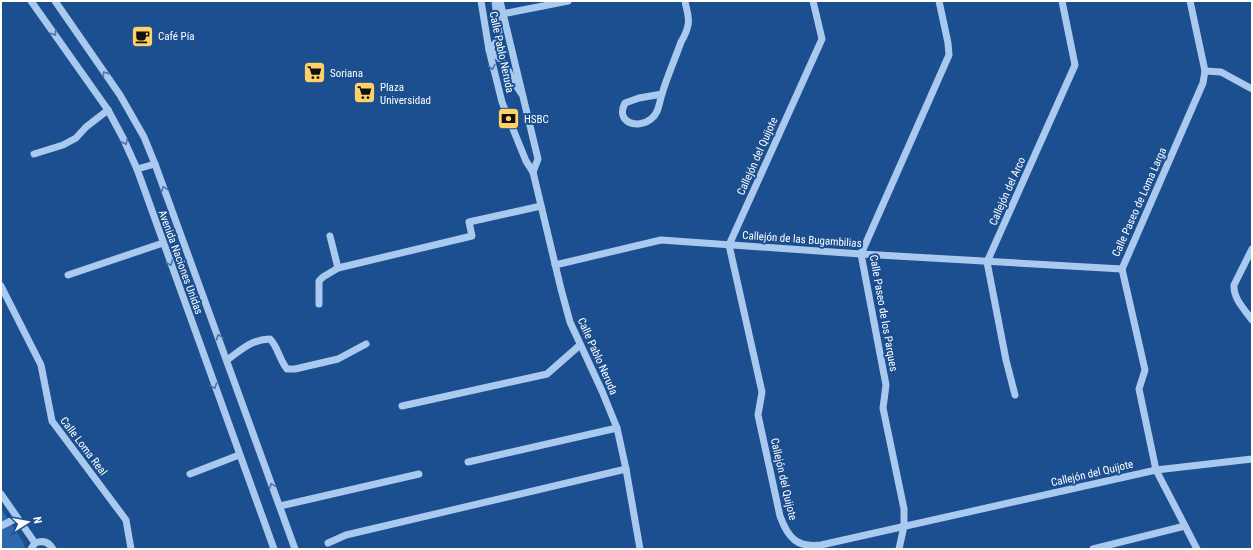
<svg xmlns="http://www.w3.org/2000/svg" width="1253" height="550" font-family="'Roboto Condensed',sans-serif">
  <rect width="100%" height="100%" fill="#1b4f8f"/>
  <polygon fill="#2e69ad" points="1,508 23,542 25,549 1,549"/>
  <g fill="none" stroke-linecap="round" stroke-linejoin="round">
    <g stroke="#a9c9ee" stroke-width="7">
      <polyline points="31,1 108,110 123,138 137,169 274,549"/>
      <polyline points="55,1 120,95 144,137 155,164 295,549"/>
      <polyline points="481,1 489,50 502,102 526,161 533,172 561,289 570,322 602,391 617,428 626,469 640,549"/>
      <path d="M 495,1 L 499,34 L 497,41 L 489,50 C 509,62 508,75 521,93"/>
      <polyline points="500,1 538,159 533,172"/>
      <path d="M 813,1 L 822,39 L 729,245 L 762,392 L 758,415 L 780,516 C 788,538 797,548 821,545 L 1156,470 L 1252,459"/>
      <polyline points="1190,1 1205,71 1203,83 1122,269 1145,370 1139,389 1156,470 1197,549"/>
      <polyline points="502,14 568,1"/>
      <polyline points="1205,71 1221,72 1252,89"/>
      <path d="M 662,94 L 639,98 L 625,103 C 615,122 637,130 651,119 C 659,113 659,103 662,94 C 667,77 675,59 681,42 C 684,37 687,31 688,25 C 690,18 686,8 685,1"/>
      <polyline points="34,154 63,145 76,138 86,127 108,110"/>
      <polyline points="137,169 155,164"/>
      <polyline points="330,236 338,268 472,236 469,222 541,206"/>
      <path d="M 1252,249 L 1234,285 C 1233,298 1244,309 1252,320"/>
      <polyline points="555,265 661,240 861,254 1122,269"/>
      <polyline points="68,275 163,243"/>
      <polyline points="1,286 41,365 52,421 126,520 131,549"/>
      <polyline points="319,304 319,281 323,277 338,268"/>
      <path d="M 227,360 C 241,350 252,339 270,339 C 278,347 279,359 287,369 L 295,369 L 338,359 L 366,344"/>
      <polyline points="1015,395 1006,360 987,262 1075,65 1062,1"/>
      <polyline points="402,406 547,374 580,345"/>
      <polyline points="468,462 617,428"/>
      <polyline points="190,474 239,455"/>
      <polyline points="1,494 35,543"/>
      <polyline points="280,506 419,474"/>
      <polyline points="1,526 17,518"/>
      <polyline points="328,543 346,535 626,469"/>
      <path d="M 31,549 L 35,543 C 43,540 49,542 53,549"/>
      <polyline points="899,549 904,526 904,509 883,408 886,385 861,254 949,55 948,43 939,1"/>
      <polyline points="1093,549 1185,526"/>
    </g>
  </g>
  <defs><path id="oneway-chevron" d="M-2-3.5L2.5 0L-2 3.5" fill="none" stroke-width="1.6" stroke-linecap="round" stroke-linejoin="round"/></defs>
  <g stroke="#4674ac">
    <use href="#oneway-chevron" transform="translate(54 33) rotate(55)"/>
    <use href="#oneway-chevron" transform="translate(492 67) rotate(77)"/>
    <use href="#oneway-chevron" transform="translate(105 74) rotate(-125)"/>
    <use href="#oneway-chevron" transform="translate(125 142) rotate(65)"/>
    <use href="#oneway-chevron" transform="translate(164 189) rotate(-110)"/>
    <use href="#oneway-chevron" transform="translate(170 263) rotate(70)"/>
    <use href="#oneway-chevron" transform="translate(219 337) rotate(-110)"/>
    <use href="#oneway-chevron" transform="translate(214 386) rotate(70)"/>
    <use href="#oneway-chevron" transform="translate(272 486) rotate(-110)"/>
  </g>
  <defs>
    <symbol id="cafe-square" viewBox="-11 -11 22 22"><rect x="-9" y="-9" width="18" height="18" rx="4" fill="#ffd166" stroke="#1b4f8f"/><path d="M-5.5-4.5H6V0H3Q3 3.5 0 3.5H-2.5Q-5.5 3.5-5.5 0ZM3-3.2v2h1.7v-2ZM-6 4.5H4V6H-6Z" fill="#111"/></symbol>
    <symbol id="supermarket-square" viewBox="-11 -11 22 22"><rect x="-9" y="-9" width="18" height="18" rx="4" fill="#ffd166" stroke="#1b4f8f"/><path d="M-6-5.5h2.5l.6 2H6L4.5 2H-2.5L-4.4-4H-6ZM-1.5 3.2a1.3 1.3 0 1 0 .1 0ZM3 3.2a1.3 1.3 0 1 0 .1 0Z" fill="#111"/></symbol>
    <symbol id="bank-square" viewBox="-11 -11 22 22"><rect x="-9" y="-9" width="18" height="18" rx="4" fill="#ffd166" stroke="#1b4f8f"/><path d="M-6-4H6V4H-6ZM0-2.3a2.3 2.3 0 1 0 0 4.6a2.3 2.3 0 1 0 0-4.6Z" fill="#111"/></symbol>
  </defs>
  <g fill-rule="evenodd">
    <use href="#cafe-square" x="130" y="24" width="25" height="25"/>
    <use href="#supermarket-square" x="302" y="60" width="25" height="25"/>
    <use href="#supermarket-square" x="352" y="80" width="25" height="25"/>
    <use href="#bank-square" x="496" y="106" width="25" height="25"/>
  </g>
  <g text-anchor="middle" stroke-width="4" stroke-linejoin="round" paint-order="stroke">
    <g font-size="11" fill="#fff" stroke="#1b4f8f" text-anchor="start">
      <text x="158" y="40">Café Pía</text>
      <text x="330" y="77">Soriana</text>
      <text x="380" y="91">Plaza<tspan x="380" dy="13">Universidad</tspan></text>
      <text x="524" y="123">HSBC</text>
    </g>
    <g font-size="11" fill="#fff" stroke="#1b4f8f">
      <text transform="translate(502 52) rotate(78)" y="4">Calle Pablo Neruda</text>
      <text transform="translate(757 156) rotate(-66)" y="4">Callejón del Quijote</text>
      <text transform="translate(1007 191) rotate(-66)" y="4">Callejón del Arco</text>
      <text transform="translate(1139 202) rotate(-66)" y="4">Calle Paseo de Loma Larga</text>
      <text transform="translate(802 239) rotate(4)" y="4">Callejón de las Bugambilias</text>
      <text transform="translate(181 262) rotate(70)" y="4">Avenida Naciones Unidas</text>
      <text transform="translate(884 313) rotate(80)" y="4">Calle Paseo de los Parques</text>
      <text transform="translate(598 356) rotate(66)" y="4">Calle Pablo Neruda</text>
      <text transform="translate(84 446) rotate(53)" y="4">Calle Loma Real</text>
      <text transform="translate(1092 473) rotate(-13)" y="4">Callejón del Quijote</text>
      <text transform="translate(784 479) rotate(77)" y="4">Callejón del Quijote</text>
    </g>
  </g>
  <rect width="1253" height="550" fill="none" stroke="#ffffff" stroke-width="4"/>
  <g transform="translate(28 522) rotate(79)" stroke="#1b4f8f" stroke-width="3" paint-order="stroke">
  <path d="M0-3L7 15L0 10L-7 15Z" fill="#ffffff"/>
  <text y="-6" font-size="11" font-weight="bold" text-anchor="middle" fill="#ffffff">N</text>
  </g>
</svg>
